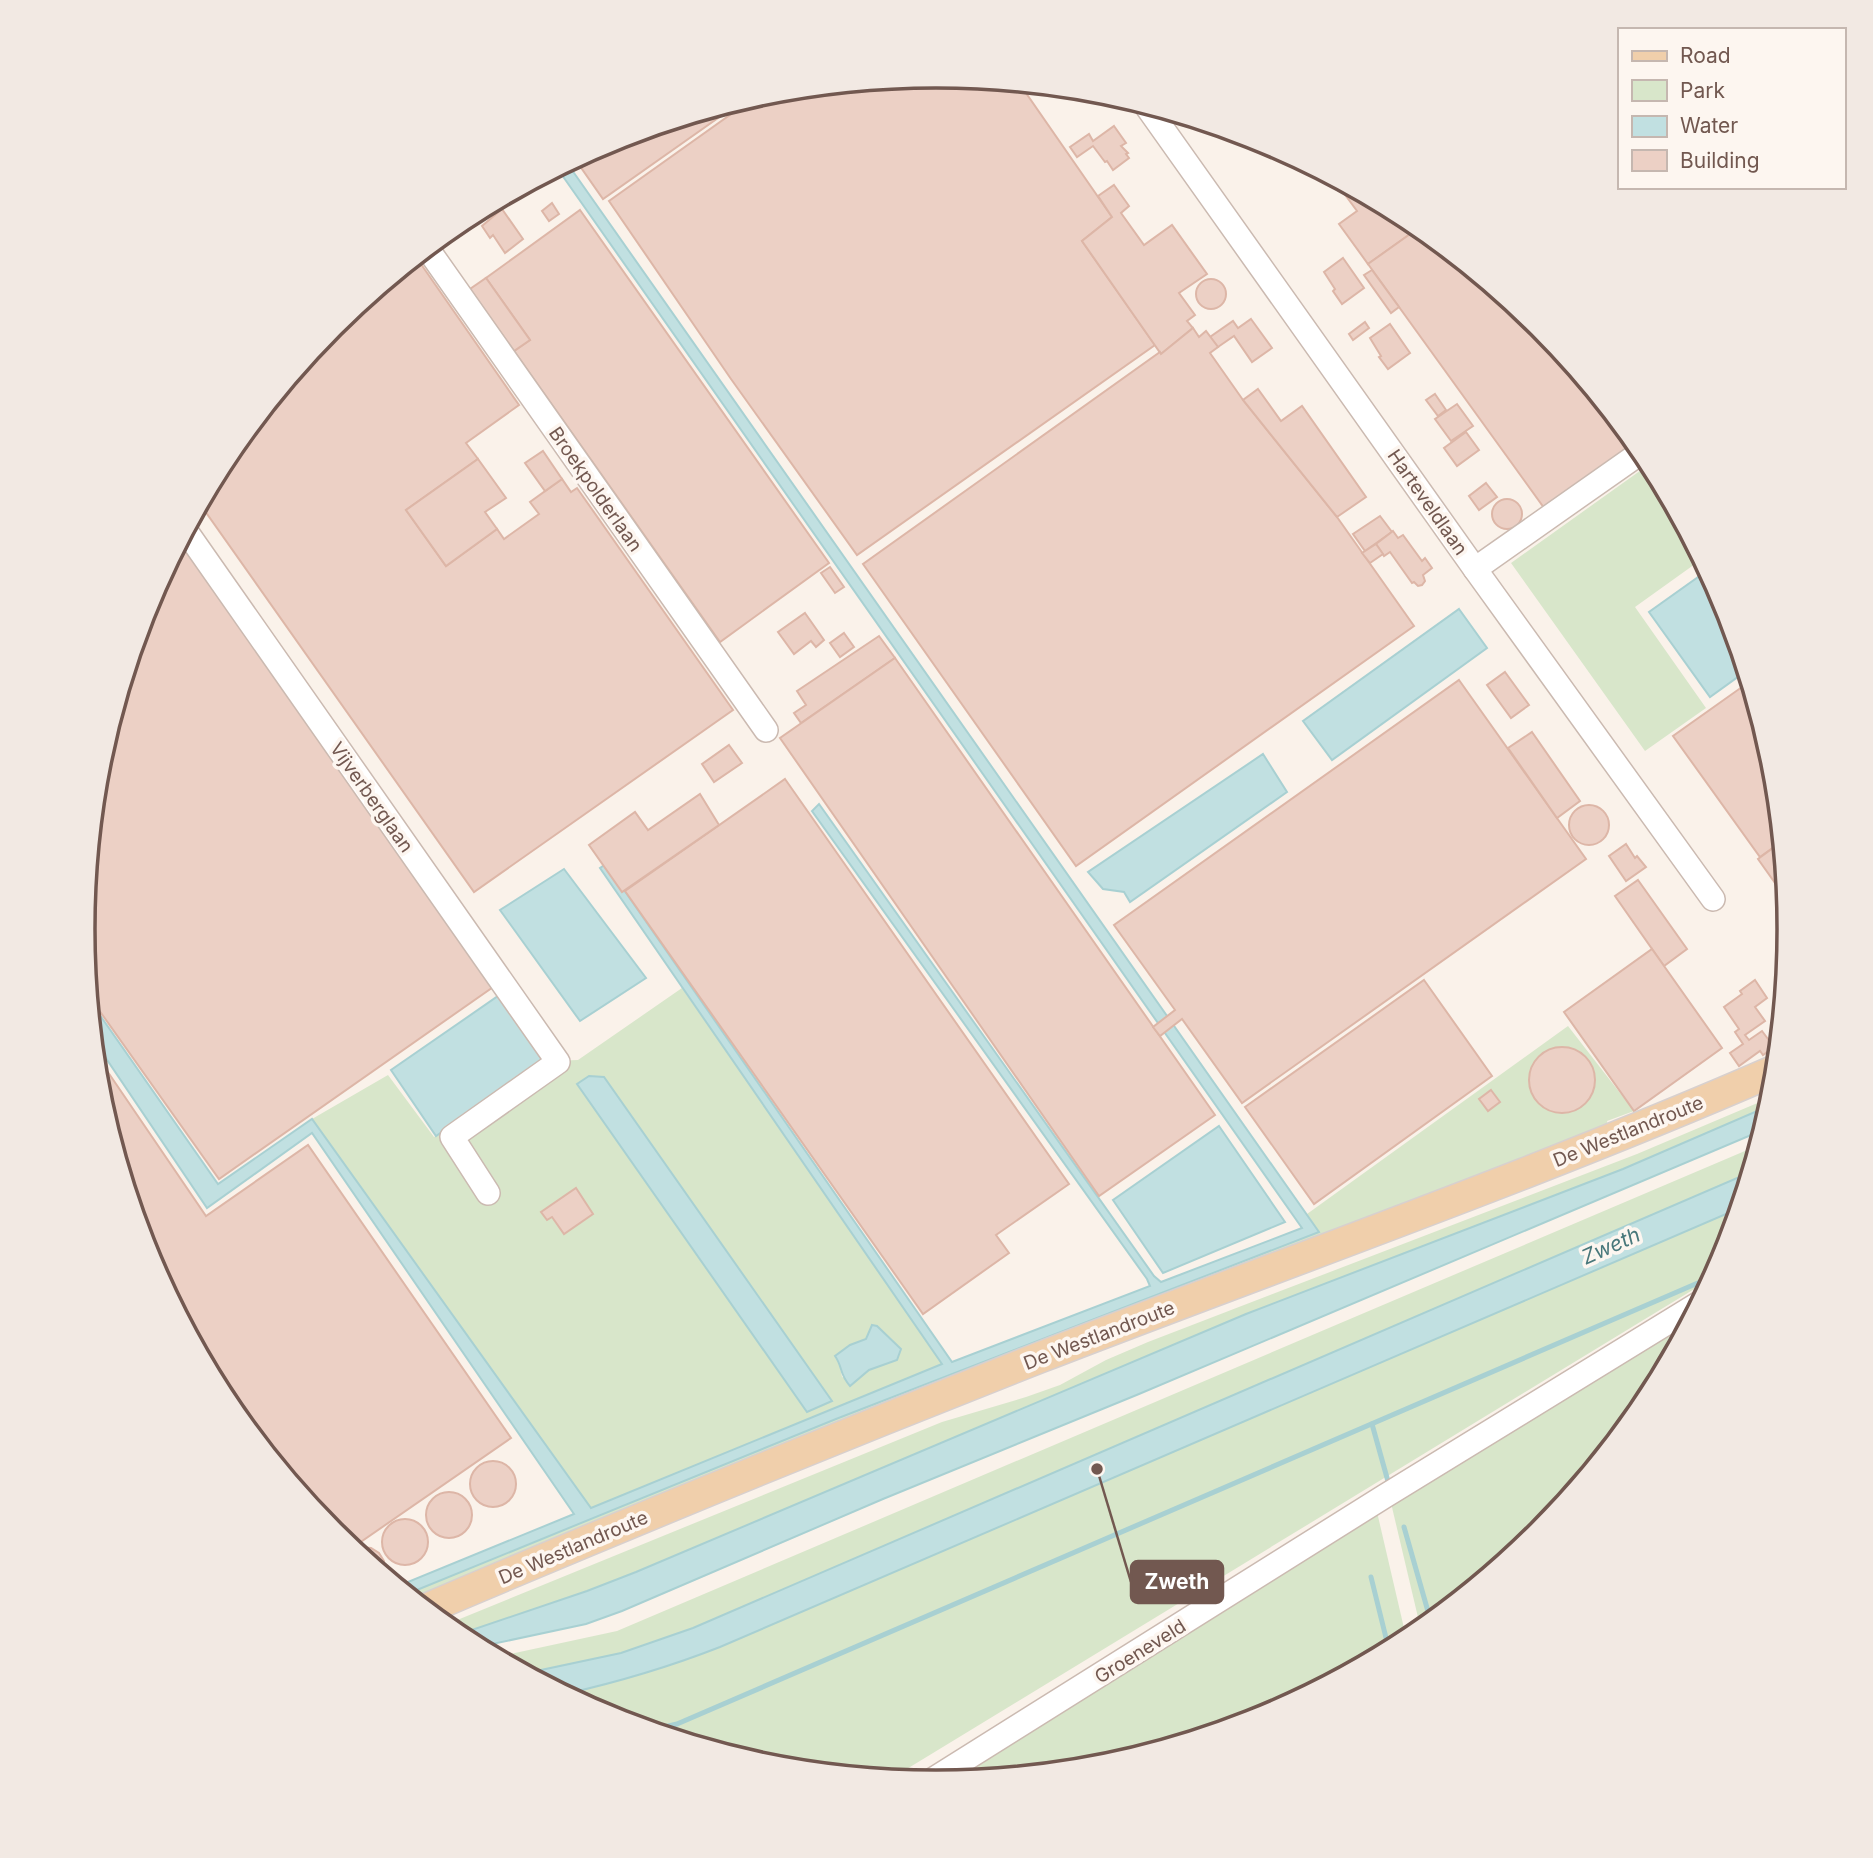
<svg xmlns="http://www.w3.org/2000/svg" width="1873" height="1858" font-family="Inter,sans-serif">
  <rect width="100%" height="100%" fill="#faf2ea"/>
  <g fill="#d8e6ca" fill-rule="evenodd">
    <polygon points="1651,463 1702,559 1635,607 1706,708 1645,751 1511,563"/>
    <path d="M 682,988 L 899,1298 L 942,1364 L 698,1469 L 591,1508 L 312,1119 L 388,1075 L 434,1137 L 551,1061 L 578,1060 ZM 578,1083 L 832,1401 L 831,1402 L 807,1412 ZM 866,1339 L 897,1360 L 869,1370 L 854,1381 L 842,1377 L 839,1361 L 850,1345 Z"/>
    <polygon points="1568,1026 1634,1111 1607,1121 1609,1131 418,1603 407,1594 836,1419 1319,1232 1307,1214"/>
    <polygon points="1774,1096 1771,1105 1623,1169 1246,1314 636,1572 587,1591 457,1635 445,1625 942,1422 1026,1397 1060,1385 1106,1360 1148,1342 1637,1154"/>
    <polygon points="1759,1145 1751,1172 693,1628 621,1653 527,1673 497,1657 617,1631"/>
    <path d="M 1740,1208 L 1725,1256 L 1714,1277 L 892,1778 L 770,1766 L 609,1718 L 565,1694 C 618,1682 669,1667 720,1647 Z"/>
    <polygon points="1690,1321 1646,1404 1540,1533 1421,1630 1391,1503"/>
    <polygon points="1377,1512 1407,1641 1263,1718 1103,1766 936,1783"/>
  </g>
  <g fill="#c1e0e1" stroke="#a8d0d2" stroke-width="2">
    <polygon points="567,163 1319,1232 836,1419 407,1594 398,1586 574,1514 312,1133 207,1208 101,1051 95,1055 94,1045 101,1039 92,1026 90,1001 218,1184 312,1119 591,1508 942,1364 600,868 606,864 952,1362 1150,1286 1147,1279 812,811 819,804 1154,1276 1161,1282 1302,1228 557,168"/>
    <polygon points="1708,570 1725,603 1746,671 1710,697 1649,612"/>
    <polygon points="1459,609 1487,648 1332,760 1303,721"/>
    <polygon points="1263,754 1287,792 1130,902 1124,892 1103,889 1088,872"/>
    <polygon points="564,869 646,978 580,1021 500,910"/>
    <polygon points="498,996 543,1061 436,1136 391,1070"/>
    <polygon points="589,1076 604,1077 832,1401 807,1412 577,1084"/>
    <polygon points="1771,1105 1763,1130 1139,1394 883,1499 622,1611 586,1624 478,1647 457,1635 587,1591 636,1572 1246,1314 1623,1169"/>
    <polygon points="1219,1126 1285,1222 1163,1273 1113,1200"/>
    <path d="M 1751,1172 L 1740,1208 L 720,1647 C 669,1667 618,1682 565,1694 L 527,1673 L 621,1653 L 693,1628 Z"/>
    <path d="M 872,1325 L 877,1326 L 901,1349 L 897,1360 L 869,1370 L 850,1386 C 839,1374 843,1367 835,1356 L 850,1345 L 866,1339 Z"/>
  </g>
  <g fill="none" stroke-linecap="round" stroke-linejoin="round">
    <g stroke="#a8d0d2" stroke-width="5">
      <polyline points="1372,1424 1389,1485"/>
      <polyline points="1404,1527 1431,1622"/>
      <polyline points="1371,1577 1389,1650"/>
      <polyline points="651,1730 677,1724 1714,1276"/>
    </g>
  </g>
  <g fill="#ecd0c5" stroke="#ddb6a7" stroke-width="2">
    <polygon points="937,75 1019,83 1112,217 1082,241 1155,345 857,555 731,379 609,201 758,95 770,92"/>
    <polygon points="745,99 603,199 575,159 610,140"/>
    <polygon points="1114,126 1126,143 1121,146 1128,153 1126,154 1129,158 1113,170 1107,161 1105,162 1093,146 1077,157 1070,147 1089,134 1093,141"/>
    <polygon points="1332,177 1411,219 1420,227 1368,264 1339,224 1357,211"/>
    <polygon points="1114,185 1129,206 1121,213 1144,245 1172,225 1207,274 1179,293 1195,315 1187,321 1193,328 1161,354 1082,241 1112,217 1098,196"/>
    <polygon points="552,203 559,214 549,221 542,211"/>
    <polygon points="502,209 523,239 505,253 493,235 490,238 482,226"/>
    <polygon points="580,210 829,563 720,642 514,351 530,340 486,278"/>
    <polygon points="1420,227 1540,326 1639,446 1547,512 1368,264"/>
    <polygon points="416,257 519,405 466,443 478,459 406,510 446,566 497,529 504,539 539,514 530,502 562,479 571,492 577,488 733,710 474,892 200,504 227,454 333,325"/>
    <polygon points="1343,258 1364,288 1342,304 1333,291 1335,289 1324,272"/>
    <polygon points="1372,270 1399,307 1391,313 1364,275"/>
    <polygon points="486,278 530,340 514,351 470,289"/>
    <circle cx="1211" cy="294" r="15"/>
    <polygon points="1251,319 1272,348 1252,362 1234,336 1218,347 1210,337 1233,321 1238,328"/>
    <polygon points="1365,322 1369,328 1353,340 1349,334"/>
    <polygon points="1390,324 1410,353 1388,369 1379,357 1381,356 1370,338"/>
    <polygon points="1193,328 1199,337 1206,331 1218,347 1210,353 1243,400 1337,517 1414,626 1076,866 863,564 1160,352 1161,354"/>
    <polygon points="1258,389 1281,421 1302,406 1366,497 1337,517 1243,400"/>
    <polygon points="1435,394 1446,410 1438,416 1426,400"/>
    <polygon points="1457,404 1473,426 1451,441 1435,419"/>
    <polygon points="1466,432 1479,450 1457,466 1444,448"/>
    <polygon points="543,451 562,479 545,491 525,463"/>
    <polygon points="478,459 506,498 485,512 497,529 446,566 406,510"/>
    <polygon points="1486,483 1497,497 1479,510 1469,496"/>
    <circle cx="1507" cy="514" r="15"/>
    <polygon points="1380,516 1392,532 1365,551 1353,534"/>
    <polygon points="1393,531 1398,538 1403,535 1422,561 1425,558 1432,568 1423,575 1425,581 1422,585 1418,586 1414,582 1412,583 1390,552 1384,556 1376,544"/>
    <polygon points="182,538 496,985 219,1179 89,996 83,929 99,762 148,602"/>
    <polygon points="1376,544 1383,554 1370,563 1362,553"/>
    <polygon points="830,567 844,587 835,593 821,573"/>
    <polygon points="805,613 824,640 816,647 811,641 794,654 778,632"/>
    <polygon points="844,633 854,647 840,657 830,643"/>
    <polygon points="879,636 895,658 801,723 794,713 806,705 797,691"/>
    <polygon points="895,658 1215,1115 1099,1196 780,738"/>
    <polygon points="1505,672 1529,705 1511,718 1487,685"/>
    <polygon points="1459,680 1586,859 1242,1103 1182,1019 1160,1036 1153,1027 1175,1010 1114,925"/>
    <polygon points="1749,682 1774,763 1782,843 1781,842 1760,857 1673,736"/>
    <polygon points="1532,732 1580,801 1557,818 1508,748"/>
    <polygon points="729,745 742,763 714,782 702,764"/>
    <polygon points="785,779 1069,1184 996,1235 1009,1253 923,1314 625,891"/>
    <polygon points="700,794 719,825 622,892 589,845 635,812 648,830"/>
    <circle cx="1589" cy="825" r="20"/>
    <polygon points="1781,842 1782,843 1787,900 1758,859"/>
    <polygon points="1626,844 1635,858 1637,856 1646,867 1626,881 1609,856"/>
    <polygon points="1638,880 1687,949 1664,966 1615,896"/>
    <polygon points="1652,949 1722,1048 1634,1111 1564,1012"/>
    <polygon points="1424,980 1492,1076 1314,1204 1245,1107"/>
    <polygon points="1755,980 1767,998 1755,1007 1765,1021 1745,1035 1749,1040 1762,1031 1774,1047 1763,1055 1760,1051 1739,1066 1730,1053 1743,1044 1735,1032 1739,1029 1724,1007 1742,994 1740,991"/>
    <circle cx="1562" cy="1080" r="33"/>
    <polygon points="99,1059 206,1216 308,1145 511,1438 352,1548 333,1532 226,1403 148,1255 99,1095 96,1061"/>
    <polygon points="1491,1090 1500,1102 1488,1111 1479,1099"/>
    <polygon points="576,1188 593,1214 564,1234 552,1217 547,1220 541,1212"/>
    <circle cx="493" cy="1484" r="23"/>
    <circle cx="449" cy="1515" r="23"/>
    <circle cx="405" cy="1542" r="23"/>
    <polygon points="361,1547 371,1548 379,1553 384,1561 385,1576 353,1549"/>
  </g>
  <g fill="none" stroke-linecap="round" stroke-linejoin="round">
    <defs>
      <g id="minor">
        <polyline points="1145,104 1475,569 1713,899"/>
        <polyline points="427,248 766,730"/>
        <polyline points="186,531 558,1062 452,1137 488,1193"/>
        <polyline points="1475,569 1643,451"/>
        <polyline points="929,1782 1385,1496 1701,1302"/>
      </g>
      <path id="major" d="M 426,1609 C 630,1522 835,1438 1041,1357 C 1286,1262 1535,1175 1776,1070"/>
    </defs>
    <use href="#minor" stroke="#cbbab1" stroke-width="26"/>
    <use href="#major" stroke="#d8d0ce" stroke-width="33"/>
    <use href="#minor" stroke="#fff" stroke-width="23"/>
    <use href="#major" stroke="#f0cfab" stroke-width="30"/>
  </g>
  <g text-anchor="middle" stroke-width="7" stroke-linejoin="round" paint-order="stroke">
    <g font-size="19" fill="#725850" stroke="#fdf6f0">
      <text transform="translate(596 489) rotate(55)" y="7">Broekpolderlaan</text>
      <text transform="translate(1428 502) rotate(55)" y="7">Harteveldlaan</text>
      <text transform="translate(372 797) rotate(55)" y="7">Vijverberglaan</text>
      <text transform="translate(1628 1131) rotate(-22)" y="7">De Westlandroute</text>
      <text transform="translate(1099 1335) rotate(-21)" y="7">De Westlandroute</text>
      <text transform="translate(573 1547) rotate(-23)" y="7">De Westlandroute</text>
      <text transform="translate(1140 1651) rotate(-32)" y="7">Groeneveld</text>
    </g>
    <g font-size="21" font-style="italic" fill="#49787b" stroke="#fdf6f0">
      <text transform="translate(1611 1246) rotate(-24)" y="7">Zweth</text>
    </g>
  </g>
  <path d="M0 0H1873V1858H0ZM95 929a841 841 0 1 1 1682 0a841 841 0 1 1-1682 0Z" fill="#f2e9e3" fill-rule="evenodd"/>
  <path fill="none" stroke="#725850" stroke-width="3.5" d="M95 929a841 841 0 1 1 1682 0a841 841 0 1 1-1682 0Z"/>
  <path fill="none" stroke="#725850" stroke-width="2.5" d="M1097 1469L1131 1582"/>
  <circle fill="#725850" stroke="#fdf6f0" stroke-width="2.5" cx="1097" cy="1469" r="7"/>
  <rect fill="#725850" stroke="#725850" stroke-width="2.5" x="1131" y="1561" width="92" height="42" rx="7"/>
  <g font-size="21" text-anchor="middle" font-weight="bold" fill="#fff">
    <text x="1177" y="1589">Zweth</text>
  </g>
  <rect x="1618" y="28" width="228" height="161" fill="#fdf6f0" stroke="#c5b7b0" stroke-width="2"/>
  <rect x="1632" y="51" width="35" height="10" fill="#f0cfab" stroke="#c5b7b0" stroke-width="2"/>
  <text x="1680" y="63" font-size="21" fill="#725850">Road</text>
  <rect x="1632" y="80" width="35" height="21" fill="#d8e6ca" stroke="#c5b7b0" stroke-width="2"/>
  <text x="1680" y="98" font-size="21" fill="#725850">Park</text>
  <rect x="1632" y="116" width="35" height="21" fill="#c1e0e1" stroke="#c5b7b0" stroke-width="2"/>
  <text x="1680" y="133" font-size="21" fill="#725850">Water</text>
  <rect x="1632" y="150" width="35" height="21" fill="#ecd0c5" stroke="#c5b7b0" stroke-width="2"/>
  <text x="1680" y="168" font-size="21" fill="#725850">Building</text>
</svg>
